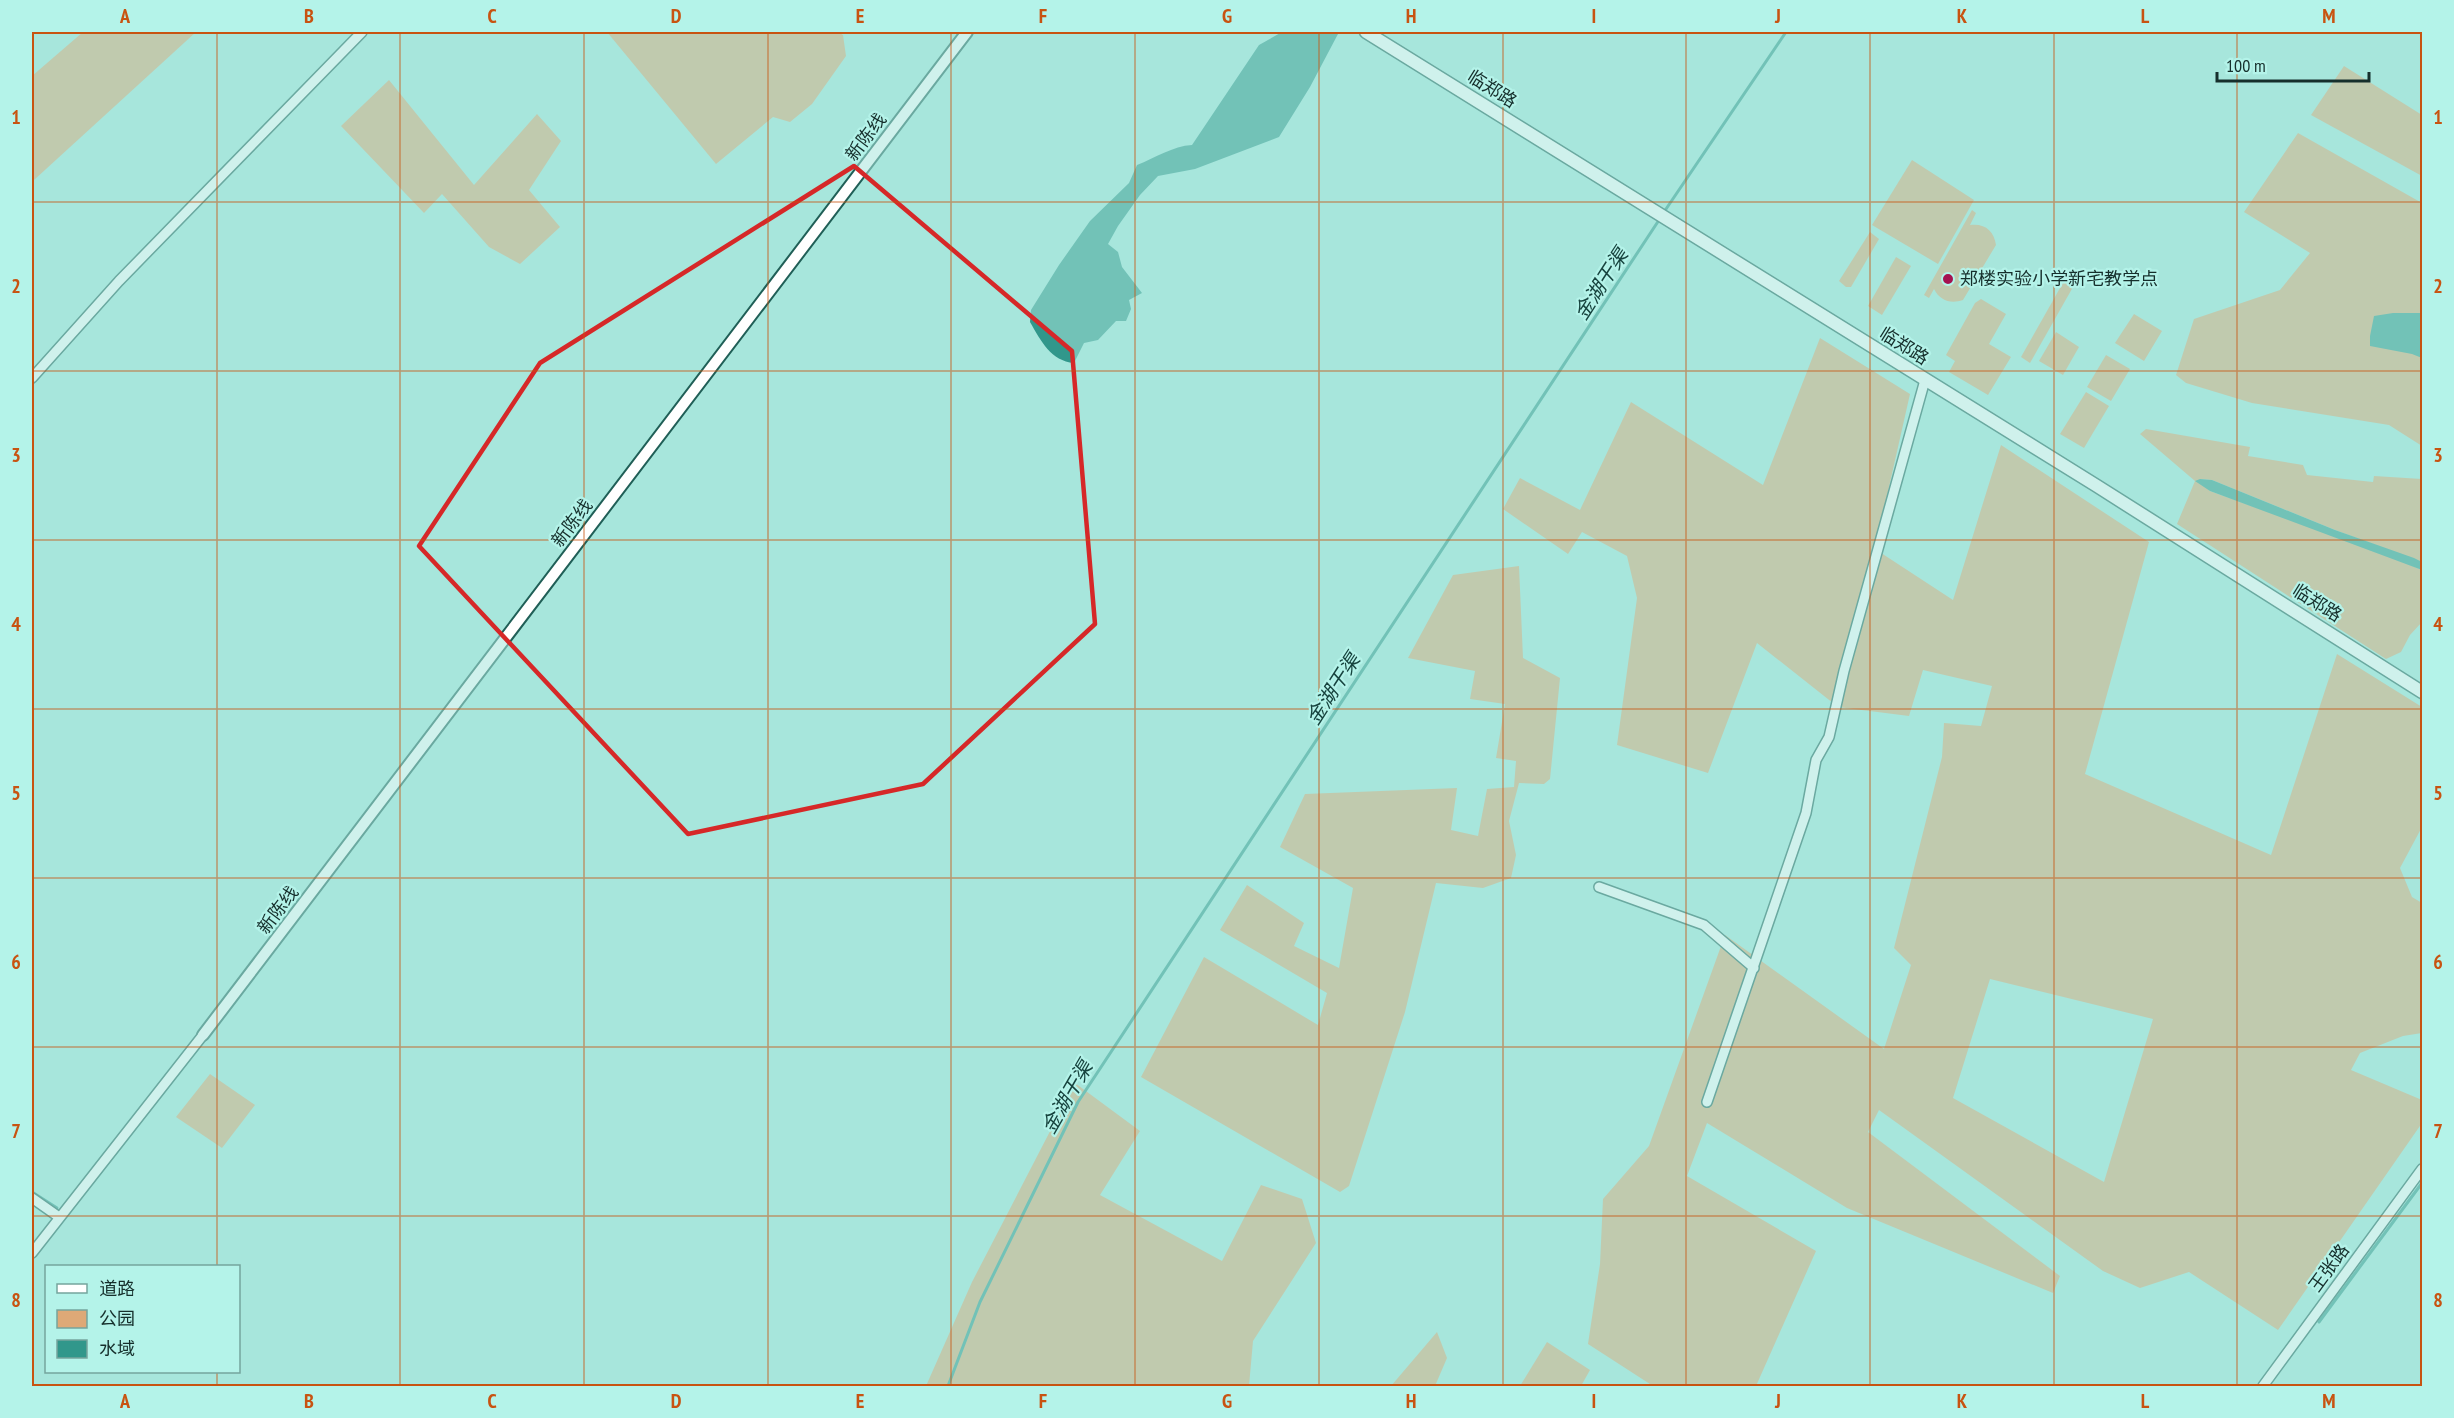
<svg xmlns="http://www.w3.org/2000/svg" width="2454" height="1418" font-family="'PT Sans Narrow','Noto Sans SC',sans-serif">
  <rect width="100%" height="100%" fill="#a7e6dc"/>
  <g fill="#dea977" fill-rule="evenodd">
    <polygon points="83,32 196,32 34,180 32,177 32,76"/>
    <polygon points="607,32 838,32 843,35 846,56 812,104 790,122 773,117 716,164"/>
    <polygon points="2344,66 2422,115 2422,176 2311,115"/>
    <polygon points="389,80 474,185 537,114 561,141 529,190 560,227 520,264 489,247 442,194 424,213 341,126"/>
    <polygon points="2298,133 2422,203 2422,446 2389,425 2252,403 2186,383 2176,375 2194,319 2280,290 2310,253 2244,212"/>
    <polygon points="1912,160 1974,200 1938,264 1872,225"/>
    <path d="M 1972,210 L 1976,213 L 1970,225 C 1985,223 1994,231 1996,245 L 1963,300 C 1951,304 1940,301 1934,289 L 1929,298 L 1924,295 Z"/>
    <polygon points="1870,232 1879,239 1851,287 1846,287 1839,281"/>
    <polygon points="1896,257 1911,266 1882,315 1868,306"/>
    <polygon points="2064,281 2073,287 2030,363 2021,357"/>
    <polygon points="1981,299 2006,314 1989,344 2011,357 1988,395 1949,372 1955,361 1946,355 1975,303"/>
    <polygon points="2134,314 2162,331 2144,361 2115,343"/>
    <polygon points="2056,332 2079,347 2063,375 2039,361"/>
    <path d="M 1820,338 L 1910,394 L 1875,549 L 1953,600 L 2001,445 L 2149,542 L 2085,774 L 2271,855 L 2337,654 L 2422,707 L 2422,827 L 2400,868 L 2412,897 L 2422,903 L 2422,1033 L 2403,1036 L 2360,1053 L 2351,1070 L 2422,1100 L 2422,1123 L 2278,1330 L 2189,1272 L 2140,1288 L 2103,1271 L 1879,1110 L 1868,1132 L 2060,1276 L 2053,1293 L 1847,1208 L 1707,1123 L 1687,1176 L 1816,1251 L 1756,1386 L 1653,1386 L 1588,1344 L 1600,1264 L 1603,1199 L 1649,1146 L 1725,935 L 1884,1049 L 1911,965 L 1894,948 L 1942,757 L 1944,723 L 1981,726 L 1992,686 L 1923,670 L 1909,716 L 1838,707 L 1757,643 L 1708,773 L 1617,745 L 1637,598 L 1627,556 L 1582,532 L 1568,554 L 1503,509 L 1520,478 L 1580,510 L 1631,402 L 1763,485 ZM 1990,979 L 2153,1019 L 2104,1182 L 1953,1098 Z"/>
    <polygon points="2106,355 2130,369 2111,401 2087,387"/>
    <polygon points="2086,392 2109,406 2084,448 2060,434"/>
    <polygon points="2146,429 2250,447 2248,456 2303,465 2307,475 2373,482 2374,476 2422,479 2422,562 2335,530 2212,480 2200,479 2210,491 2382,553 2422,570 2422,622 2410,635 2401,652 2386,659 2177,524 2195,481 2140,434"/>
    <polygon points="1519,566 1523,658 1560,678 1550,779 1544,784 1519,783 1509,821 1516,855 1511,878 1483,888 1436,883 1405,1012 1349,1186 1340,1192 1141,1077 1204,957 1318,1025 1327,993 1220,930 1247,885 1304,923 1294,946 1339,968 1353,888 1280,847 1305,794 1457,788 1451,830 1478,836 1487,789 1514,787 1516,761 1496,758 1505,704 1470,699 1475,671 1408,658 1453,575"/>
    <polygon points="210,1074 255,1105 222,1148 176,1117"/>
    <polygon points="1075,1083 1140,1131 1100,1195 1222,1261 1261,1185 1302,1199 1316,1243 1253,1341 1249,1386 926,1386 972,1282"/>
    <polygon points="1437,1332 1447,1358 1435,1386 1391,1386"/>
    <polygon points="1547,1342 1590,1370 1581,1386 1520,1386"/>
  </g>
  <g fill="#31978b">
    <path d="M 1282,32 L 1336,32 L 1338,34 L 1310,87 L 1279,137 L 1195,169 L 1158,176 L 1140,195 L 1118,226 L 1108,244 L 1118,252 L 1122,267 L 1142,293 L 1129,300 L 1131,309 L 1126,321 L 1116,321 L 1098,340 L 1084,343 L 1074,363 C 1051,361 1041,341 1030,322 L 1031,310 L 1059,265 L 1090,221 L 1129,183 L 1137,165 C 1155,158 1173,146 1192,145 L 1259,45 Z"/>
    <polygon points="2393,313 2422,313 2422,358 2412,354 2370,346 2370,336 2374,316"/>
    <polygon points="2200,479 2212,480 2335,530 2414,558 2422,562 2422,570 2210,491 2195,481"/>
  </g>
  <g fill="none" stroke-linecap="round" stroke-linejoin="round">
    <g stroke="#31978b" stroke-width="3">
      <polyline points="1664,212 1786,32"/>
      <polyline points="32,1192 57,1208"/>
      <polyline points="2319,1322 2422,1183"/>
      <polyline points="948,1386 980,1302 1078,1102 1661,217"/>
    </g>
    <defs>
      <g id="minor">
        <polyline points="32,378 119,281 362,32"/>
        <polyline points="1599,887 1704,925 1754,968"/>
        <polyline points="1707,1102 1806,813 1816,760 1829,737 1844,671 1925,380"/>
        <polyline points="32,1198 59,1217"/>
        <polyline points="32,1253 203,1035"/>
        <polyline points="2263,1386 2422,1169"/>
      </g>
      <polyline id="tertiary" points="203,1035 967,32"/>
      <polyline id="secondary" points="1366,32 2097,486 2422,692"/>
    </defs>
    <use href="#minor" stroke="#205f57" stroke-width="12"/>
    <use href="#tertiary" stroke="#205f57" stroke-width="14"/>
    <use href="#secondary" stroke="#205f57" stroke-width="15"/>
    <use href="#minor" stroke="#fff" stroke-width="9"/>
    <use href="#tertiary" stroke="#fff" stroke-width="10"/>
    <use href="#secondary" stroke="#fff" stroke-width="12"/>
  </g>
  <path d="M0 0H2454V1418H0ZM 854,166 L 1072,351 L 1095,624 L 923,784 L 688,834 L 419,546 L 540,363 Z" fill="#a7e6dc" fill-opacity=".55" fill-rule="evenodd"/>
  <path fill="none" stroke="#d62828" stroke-width="4.5" stroke-linejoin="round" d="M 854,166 L 1072,351 L 1095,624 L 923,784 L 688,834 L 419,546 L 540,363 Z"/>
  <path fill="none" stroke="#c85311" stroke-width="1.5" stroke-opacity="0.55" d="M 217,32 L 217,1266M 400,32 L 400,1386M 584,32 L 584,1386M 768,32 L 768,1386M 951,32 L 951,1386M 1135,32 L 1135,1386M 1319,32 L 1319,1386M 1503,32 L 1503,1386M 1686,32 L 1686,1386M 1870,32 L 1870,1386M 2054,32 L 2054,1386M 2237,32 L 2237,1386M 32,202 L 2422,202M 32,371 L 2422,371M 32,540 L 2422,540M 32,709 L 2422,709M 32,878 L 2422,878M 32,1047 L 2422,1047M 32,1216 L 2422,1216M 217,1372 L 217,1386"/>
  <circle fill="#a51250" stroke="#b4f3e9" stroke-width="2" cx="1948" cy="279" r="6"/>
  <g text-anchor="middle" stroke-width="4.5" stroke-linejoin="round" paint-order="stroke">
    <g font-size="18" fill="#162f2c" stroke="#b4f3e9">
      <text transform="translate(1492 89) rotate(32)" y="6">临郑路</text>
      <text transform="translate(866 137) rotate(-53)" y="6">新陈线</text>
      <text transform="translate(1904 346) rotate(32)" y="6">临郑路</text>
      <text transform="translate(572 523) rotate(-53)" y="6">新陈线</text>
      <text transform="translate(2317 603) rotate(32)" y="6">临郑路</text>
      <text transform="translate(278 910) rotate(-53)" y="6">新陈线</text>
      <text transform="translate(2329 1268) rotate(-54)" y="6">王张路</text>
    </g>
    <g font-size="18" fill="#162f2c" stroke="#b4f3e9" text-anchor="start">
      <text x="1960" y="285">郑楼实验小学新宅教学点</text>
    </g>
    <g font-size="20" font-style="italic" fill="#17433e" stroke="#b4f3e9">
      <text transform="translate(1601 284) rotate(-57)" y="7">金湖干渠</text>
      <text transform="translate(1333 689) rotate(-57)" y="7">金湖干渠</text>
      <text transform="translate(1067 1097) rotate(-60)" y="7">金湖干渠</text>
    </g>
  </g>
  <rect width="2454" height="1418" fill="none" stroke="#b4f3e9" stroke-width="66"/>
  <rect x="45" y="1265" width="195" height="108" fill="#b4f3e9" stroke="#75a59d" stroke-width="1.5"/>
  <rect x="57" y="1284" width="30" height="9" fill="#ffffff" stroke="#75a59d" stroke-width="1.5"/>
  <text x="99" y="1295" font-size="18" fill="#162f2c">道路</text>
  <rect x="57" y="1310" width="30" height="18" fill="#dea977" stroke="#75a59d" stroke-width="1.5"/>
  <text x="99" y="1325" font-size="18" fill="#162f2c">公园</text>
  <rect x="57" y="1340" width="30" height="18" fill="#31978b" stroke="#75a59d" stroke-width="1.5"/>
  <text x="99" y="1355" font-size="18" fill="#162f2c">水域</text>
  <path d="M2217 72v9h152v-9" fill="none" stroke="#162f2c" stroke-width="3"/>
  <text x="2226" y="72" font-size="18" fill="#162f2c" stroke="#b4f3e9" stroke-width="4.5" paint-order="stroke">100 m</text>
  <rect x="33" y="33" width="2388" height="1352" fill="none" stroke="#c85311" stroke-width="2"/>
  <g font-size="20" text-anchor="middle" font-weight="bold" fill="#c85311">
    <text x="125" y="23">A</text>
    <text x="309" y="23">B</text>
    <text x="492" y="23">C</text>
    <text x="676" y="23">D</text>
    <text x="860" y="23">E</text>
    <text x="1043" y="23">F</text>
    <text x="1227" y="23">G</text>
    <text x="1411" y="23">H</text>
    <text x="1594" y="23">I</text>
    <text x="1778" y="23">J</text>
    <text x="1962" y="23">K</text>
    <text x="2145" y="23">L</text>
    <text x="2329" y="23">M</text>
    <text x="16" y="124">1</text>
    <text x="2438" y="124">1</text>
    <text x="16" y="293">2</text>
    <text x="2438" y="293">2</text>
    <text x="16" y="462">3</text>
    <text x="2438" y="462">3</text>
    <text x="16" y="631">4</text>
    <text x="2438" y="631">4</text>
    <text x="16" y="800">5</text>
    <text x="2438" y="800">5</text>
    <text x="16" y="969">6</text>
    <text x="2438" y="969">6</text>
    <text x="16" y="1138">7</text>
    <text x="2438" y="1138">7</text>
    <text x="16" y="1307">8</text>
    <text x="2438" y="1307">8</text>
    <text x="125" y="1408">A</text>
    <text x="309" y="1408">B</text>
    <text x="492" y="1408">C</text>
    <text x="676" y="1408">D</text>
    <text x="860" y="1408">E</text>
    <text x="1043" y="1408">F</text>
    <text x="1227" y="1408">G</text>
    <text x="1411" y="1408">H</text>
    <text x="1594" y="1408">I</text>
    <text x="1778" y="1408">J</text>
    <text x="1962" y="1408">K</text>
    <text x="2145" y="1408">L</text>
    <text x="2329" y="1408">M</text>
  </g>
</svg>
